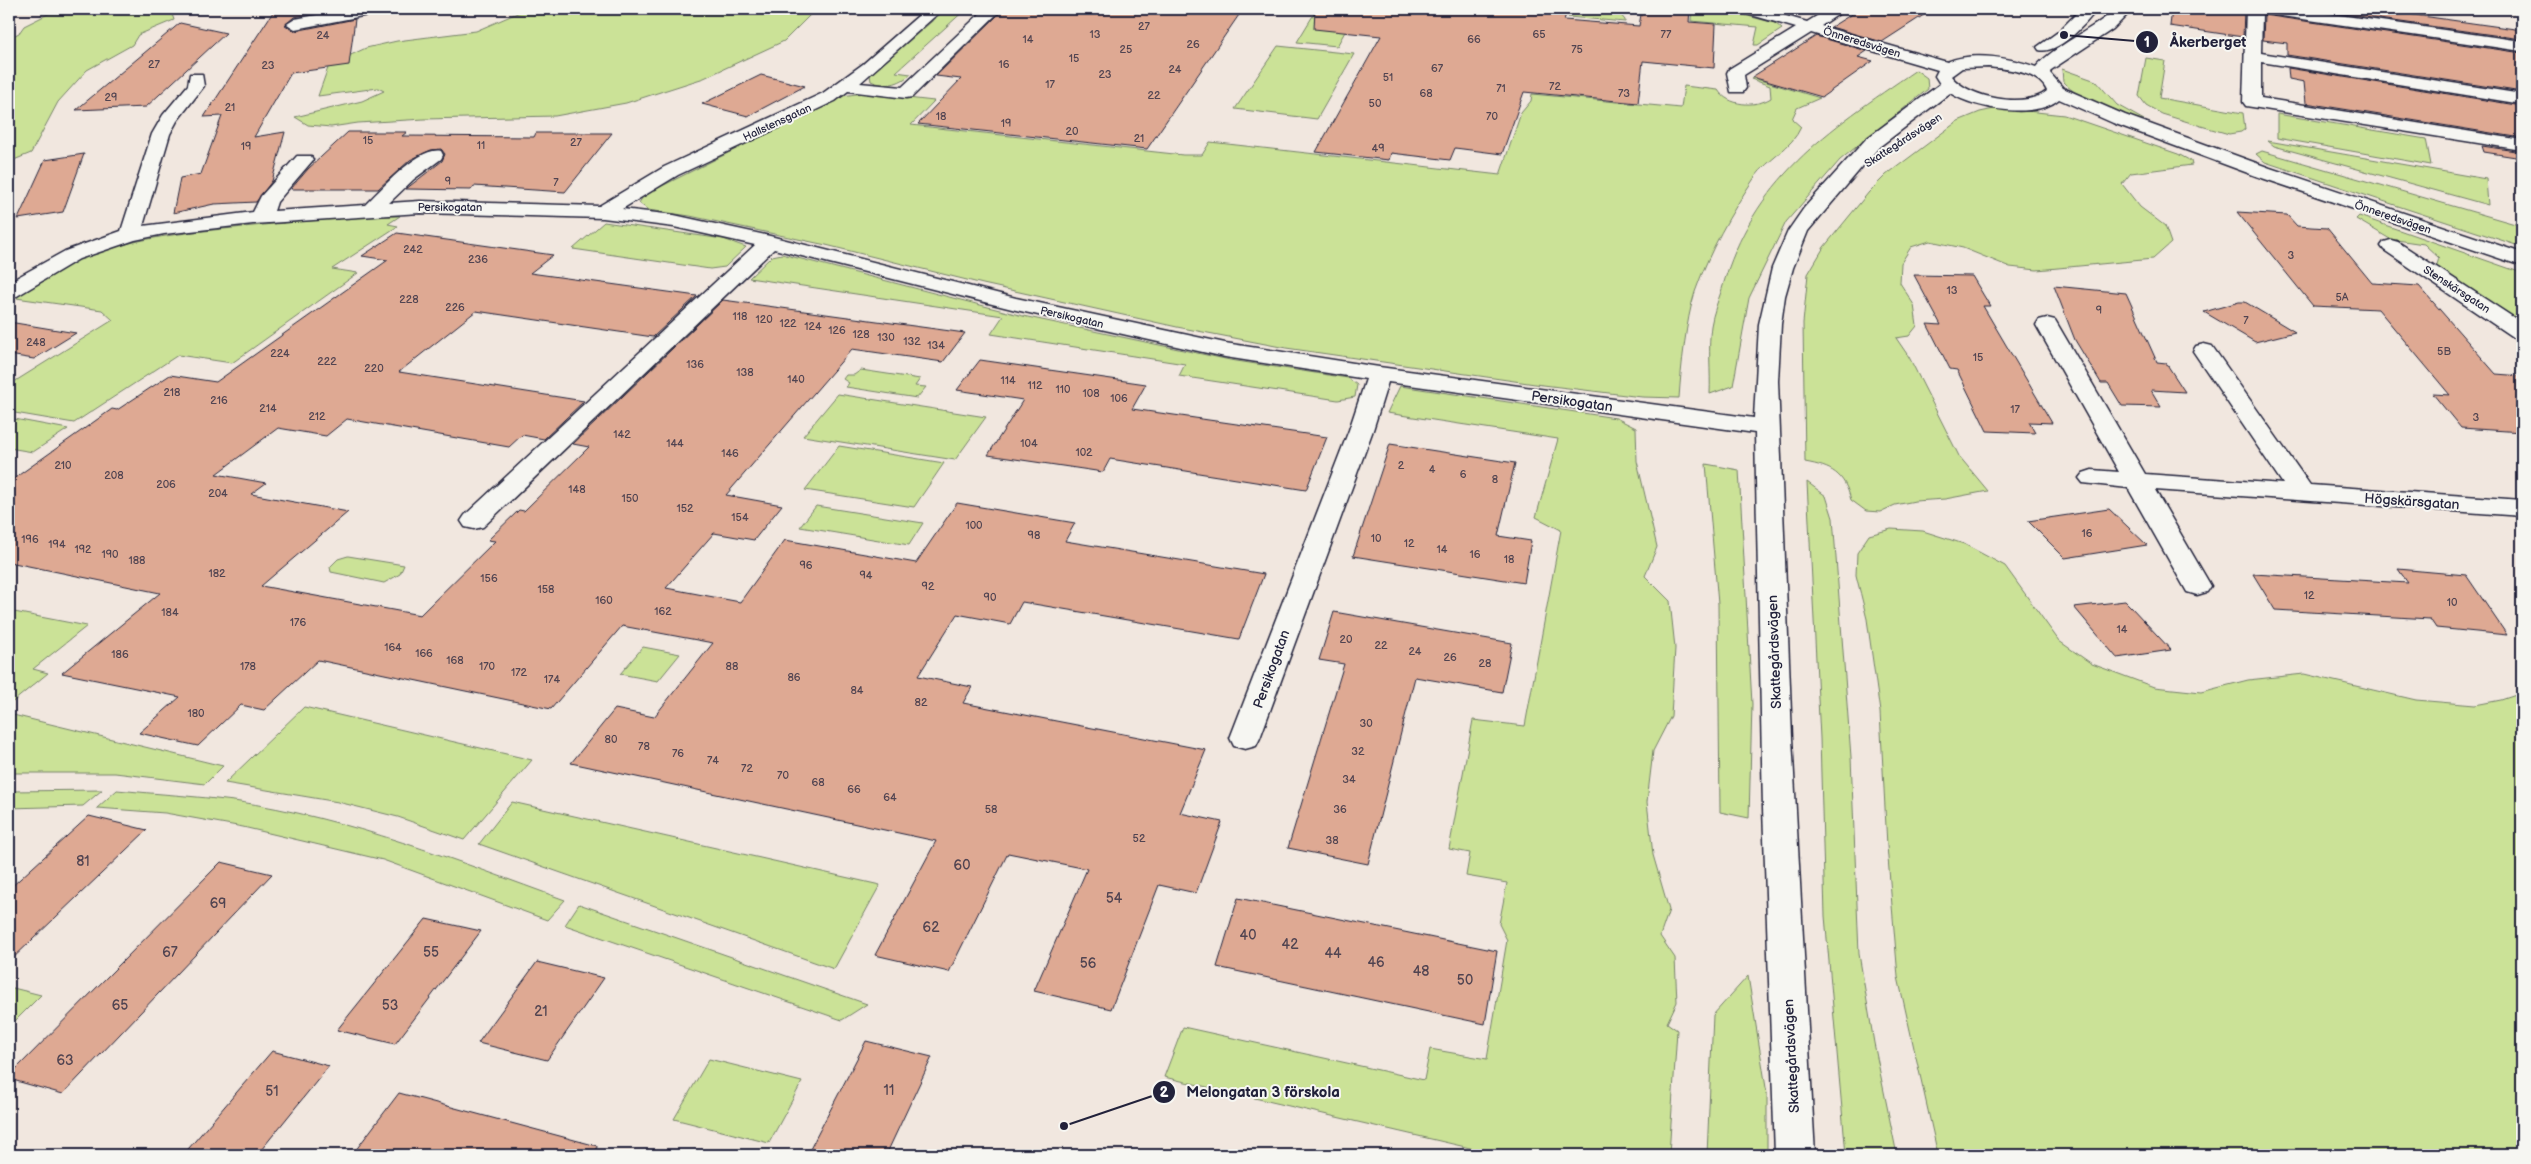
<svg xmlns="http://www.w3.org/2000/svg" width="2531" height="1164" font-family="'Balsamiq Sans',sans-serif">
  <rect width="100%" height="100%" fill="#f1e7df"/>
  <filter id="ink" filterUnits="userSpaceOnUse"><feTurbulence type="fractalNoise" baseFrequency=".02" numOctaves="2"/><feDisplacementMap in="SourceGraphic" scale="10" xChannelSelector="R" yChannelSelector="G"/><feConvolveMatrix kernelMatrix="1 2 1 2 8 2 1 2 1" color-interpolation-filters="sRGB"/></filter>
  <g filter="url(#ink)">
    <g fill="#cbe297" stroke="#768269">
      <polygon points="58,9 183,9 172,14 174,20 138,35 132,45 87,70 58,102 31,153 9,162 9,38 19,33 24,26"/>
      <polygon points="534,9 816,9 784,41 704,78 626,103 555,116 424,119 358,123 331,127 308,125 295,117 362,101 384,91 378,88 318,96 329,65 366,48 397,41 476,31 522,11"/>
      <path d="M 946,9 L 966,9 L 896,72 L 911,74 C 899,84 886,88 871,81 L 870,75 Z"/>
      <polygon points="1317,9 1356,12 1337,46 1297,42"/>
      <polygon points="1572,9 1619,13 1625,20 1625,22 1568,17"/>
      <polygon points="1692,9 1720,9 1775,23 1782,29 1758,45 1754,45 1758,27 1691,21"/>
      <polygon points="1278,46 1354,54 1317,119 1235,109"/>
      <polygon points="2146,58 2165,61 2159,98 2243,113 2245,129 2241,132 2229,134 2201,126 2162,114 2146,105 2139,96"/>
      <path d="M 2062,69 L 2096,81 L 2117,105 L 2144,120 C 2118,117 2081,101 2063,82 Z"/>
      <path d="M 1916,70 L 1927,78 L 1928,89 L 1840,160 L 1786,222 L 1749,298 L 1733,386 L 1710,394 C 1711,372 1708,348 1711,326 C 1713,313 1718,301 1722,289 C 1753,179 1827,131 1916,70 Z"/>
      <path d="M 1753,78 L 1820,98 L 1797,108 L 1792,119 L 1801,127 C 1792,148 1768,159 1755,177 C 1731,212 1709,252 1695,292 C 1686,320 1681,368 1679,398 L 1642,397 L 1535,384 L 1286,348 L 1177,327 L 983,284 L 826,245 L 690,216 L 648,210 L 639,203 L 644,195 L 842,96 L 863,93 L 934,101 L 911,125 L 1183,155 L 1202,155 L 1210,142 L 1500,175 L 1521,113 L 1531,101 L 1532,94 L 1681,108 L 1684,86 L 1718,90 C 1728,106 1755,108 1771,98 L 1770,86 L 1751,79 Z"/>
      <path d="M 1999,108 L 2064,115 L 2178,154 L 2191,161 L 2192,165 L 2131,173 L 2122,184 L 2140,207 L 2165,226 L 2171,243 L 2153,259 L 2037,270 L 2010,267 L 1963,248 L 1930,241 L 1911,247 L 1901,263 L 1900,283 L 1914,305 L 1917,326 L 1909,336 L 1896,338 L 1909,357 L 1959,456 L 1988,491 L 1945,499 L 1915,501 L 1895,505 L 1880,512 L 1866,511 L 1851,500 C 1844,473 1832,467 1805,462 L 1803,323 L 1808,274 L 1824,247 L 1869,192 L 1886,175 L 1958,121 L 1980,112 Z"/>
      <polygon points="2277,114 2426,139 2431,165 2277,138"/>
      <polygon points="2268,141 2486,179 2488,205 2274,146"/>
      <polygon points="2262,151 2522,226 2522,247 2265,162 2256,154"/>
      <path d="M 367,216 L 400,216 L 388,224 L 398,226 L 332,269 L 358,273 L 232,363 L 178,355 L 74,423 L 9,412 L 9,385 L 113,320 L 102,310 L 16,298 C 77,245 157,235 234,228 C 278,223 323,220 367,216 Z"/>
      <polygon points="2359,216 2522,273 2522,322 2511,318 2436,268 2439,258 2424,244 2390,239 2356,219"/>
      <polygon points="604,222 723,239 746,247 725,267 710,269 573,249"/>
      <polygon points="782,254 1023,316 1230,360 1348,378 1357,385 1355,397 1338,400 1179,376 1185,364 991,334 1003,316 749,278 772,256"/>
      <polygon points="861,370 920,379 915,386 926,387 917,398 846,387 849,383 843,379 846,375 854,375"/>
      <polygon points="1400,386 1616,418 1636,428 1637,461 1657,547 1645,576 1670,601 1675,648 1671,716 1653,751 1647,802 1653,855 1669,910 1660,936 1675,958 1677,1002 1667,1023 1677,1030 1669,1155 1500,1155 1164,1077 1183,1027 1424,1080 1430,1049 1487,1059 1507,940 1499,924 1507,883 1466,876 1470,853 1449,849 1473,720 1525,726 1561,530 1536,517 1558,439 1387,413"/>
      <polygon points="838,394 986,417 955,460 803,436"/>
      <polygon points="9,418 68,429 33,452 9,448"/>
      <polygon points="839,446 944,463 914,507 805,490"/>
      <polygon points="1706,464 1739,470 1752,704 1749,818 1720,812 1718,604"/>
      <polygon points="1807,482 1826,496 1833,518 1851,757 1859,954 1874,1043 1897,1155 1846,1155 1825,916 1820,738"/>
      <polygon points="816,506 923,523 909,545 800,527"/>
      <polygon points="1891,529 1923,531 1964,544 2005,566 2059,641 2092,664 2154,687 2201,692 2248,680 2304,674 2416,700 2475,705 2501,700 2522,693 2522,1155 1938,1155 1898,977 1887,846 1880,712 1867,619 1856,575 1857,553 1869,535"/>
      <polygon points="348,556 404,565 400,574 384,583 331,572 330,567 338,559"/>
      <polygon points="9,611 87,626 33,669 48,673 9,705"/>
      <polygon points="643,647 680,654 658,681 620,674"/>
      <polygon points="304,707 532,760 464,840 398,817 338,802 225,783"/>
      <polygon points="9,714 223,766 205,784 115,773 9,773"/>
      <polygon points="102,790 83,806 9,808 9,791"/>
      <path d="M 117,790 C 156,794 196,796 234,801 C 349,818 457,861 565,900 L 547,920 L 383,860 L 243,827 L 165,813 L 97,808 Z"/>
      <polygon points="512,802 880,885 834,969 479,844"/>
      <polygon points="579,904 867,1004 842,1020 565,925"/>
      <polygon points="1748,976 1767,1094 1767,1155 1707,1155 1713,1015"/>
      <polygon points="9,987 41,995 9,1027"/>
      <polygon points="709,1059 802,1082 769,1143 674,1119"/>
    </g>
    <g fill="#dea993" stroke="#22223b">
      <polygon points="275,9 341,9 294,17 285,25 295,31 355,19 349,65 291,73 254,137 285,132 272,181 256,202 214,204 173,213 180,178 201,174 222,116 204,117"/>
      <polygon points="1004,9 1243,9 1147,149 918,124 961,79 936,76"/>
      <polygon points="1315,9 1448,9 1494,13 1495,9 1568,9 1564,20 1639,26 1642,9 1690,9 1689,22 1716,24 1714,68 1643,61 1638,103 1524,92 1502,154 1455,148 1450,160 1391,153 1389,160 1316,152 1381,36 1314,29"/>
      <polygon points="1860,9 1933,9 1882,42 1831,27"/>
      <polygon points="2172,9 2244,9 2243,37 2170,26"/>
      <polygon points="2308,9 2372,9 2522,30 2522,39"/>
      <polygon points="2264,15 2522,53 2522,92 2287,55 2287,43 2263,40"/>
      <polygon points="180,23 226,33 146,107 76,110"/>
      <polygon points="1816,36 1867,51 1858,57 1873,61 1822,97 1752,77"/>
      <polygon points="2288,68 2522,106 2522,138 2306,103 2304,82 2289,79"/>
      <polygon points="761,75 805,86 748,116 702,104"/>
      <polygon points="348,132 407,132 402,136 534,137 536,133 612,133 565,192 474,186 471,190 406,189 442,161 445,154 441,149 431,150 410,160 378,189 291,189 308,169"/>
      <polygon points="2482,146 2522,152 2522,158 2484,152"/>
      <polygon points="84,154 63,212 18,219 45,160"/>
      <polygon points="2237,212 2287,215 2297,226 2327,228 2372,283 2419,286 2496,374 2522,376 2522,432 2461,428 2433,394 2450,395 2378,309 2313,306"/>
      <polygon points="397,233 553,255 530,273 697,296 653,337 476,311 399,372 584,401 544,439 522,435 509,447 347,419 326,436 278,428 216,474 266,483 251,494 348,512 261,586 420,615 495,541 488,540 519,510 524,511 589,447 573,444 723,300 965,333 943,362 852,349 726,495 782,505 754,540 714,533 666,588 740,602 785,540 916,563 957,503 1075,523 1065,541 1264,574 1239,639 1022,602 1010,624 957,614 918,676 972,687 963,703 1206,750 1180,813 1222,822 1196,893 1159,885 1111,1009 1034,991 1087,869 1008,853 949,972 875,955 936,841 571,763 615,709 654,717 713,643 622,626 551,709 318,660 264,710 241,705 198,746 139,733 180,697 62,673 160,593 9,562 9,482 112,409 117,410 170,375 216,382 388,260 362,256"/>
      <polygon points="1914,275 1972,276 1990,306 1983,306 2052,423 2029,422 2035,433 1987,431 1957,370 1950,369 1927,324 1941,325"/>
      <polygon points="2054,286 2126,293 2157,362 2166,363 2185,392 2151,390 2161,407 2122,406 2108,383 2101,383 2075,340"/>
      <polygon points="2239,302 2245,302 2295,332 2255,342 2204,312"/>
      <polygon points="9,322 76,333 34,359 9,355"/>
      <polygon points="980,360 1146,384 1132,409 1327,437 1306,490 1110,459 1103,472 988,455 1023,400 957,390"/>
      <polygon points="1390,444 1515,463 1498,536 1531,541 1524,583 1353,556"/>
      <polygon points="2109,509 2147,545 2065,558 2028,521"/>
      <polygon points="2398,569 2466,575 2507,635 2436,628 2430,619 2275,610 2253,574 2408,583"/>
      <polygon points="2125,601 2131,607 2171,650 2117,658 2074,607"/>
      <polygon points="1334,612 1512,643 1502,692 1415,677 1368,864 1288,848 1344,664 1319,660"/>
      <polygon points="89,816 147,830 9,962 9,889"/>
      <polygon points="221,862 272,874 63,1094 9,1079 9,1076"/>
      <polygon points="1238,898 1497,951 1485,1024 1217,967"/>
      <polygon points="426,919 481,931 395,1044 337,1030"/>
      <polygon points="537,962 604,978 547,1060 478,1043"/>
      <polygon points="866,1041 932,1057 886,1155 807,1155"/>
      <polygon points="272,1051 329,1066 257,1155 183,1155"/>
      <polygon points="399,1093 597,1146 596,1155 352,1155"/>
    </g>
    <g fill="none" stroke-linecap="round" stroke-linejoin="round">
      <defs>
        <g id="minor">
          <polygon points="350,9 381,9 373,14 295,29 287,24 295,19"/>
          <path d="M 926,9 L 943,9 L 860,83 L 902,87 L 985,9 L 1002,9 L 912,97 L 906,98 L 848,91 L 835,101 L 678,175 L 622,209 L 674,215 L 770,236 L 1016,298 L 1225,343 L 1379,367 L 1754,418 L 1759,324 L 1772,268 L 1788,231 L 1804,208 L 1866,139 L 1940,84 L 1935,76 L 1938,70 L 1811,33 L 1744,75 L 1746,88 L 1743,92 L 1731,92 L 1727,73 L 1729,69 L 1796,28 L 1741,12 L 1738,9 L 1762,9 L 1807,22 L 1828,9 L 1846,9 L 1821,26 L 1947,62 C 1974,51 2010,58 2036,67 C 2052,47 2094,29 2116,9 L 2133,9 L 2113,29 L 2051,70 L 2050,73 L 2063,88 L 2125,115 L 2270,168 L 2522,253 L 2522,266 L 2256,176 L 2113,123 L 2059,99 C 2035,120 1975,109 1950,93 L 1879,147 L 1808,231 L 1793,268 L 1785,296 L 1781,324 L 1778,381 L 1792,738 L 1815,1155 L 1775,1155 L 1763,808 L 1755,433 L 1388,382 L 1373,430 L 1260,738 L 1256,746 L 1245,749 L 1234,746 L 1230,738 L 1349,430 L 1366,379 L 1225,357 L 1016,310 L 774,249 L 483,527 L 474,529 L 465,527 L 461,521 L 465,515 L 755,245 L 674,227 L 603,218 L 420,213 L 253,224 L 164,234 L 135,240 L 79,259 L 17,296 L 9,297 L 9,282 L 65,251 L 121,231 L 152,134 L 163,115 L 188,85 L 190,74 L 202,74 L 204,86 L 177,121 L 170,134 L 143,226 L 253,212 L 261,196 L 297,156 L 311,156 L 313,160 L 277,202 L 274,211 L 365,205 C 381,190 419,146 441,151 L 443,155 L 441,159 L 414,179 L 389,203 L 420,201 L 599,206 L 664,167 L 823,93 L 863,64 ZM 1988,67 C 2006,69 2039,71 2047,91 C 2026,109 1968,98 1951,76 L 1962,68 Z"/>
          <path d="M 2081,9 L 2097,9 C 2087,23 2058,55 2039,50 L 2037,47 L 2058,32 Z"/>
          <polygon points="2246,9 2296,9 2522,41 2522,51 2262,13 2261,53 2522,94 2522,104 2261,62 2261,98 2522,140 2522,150 2246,106 2243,102"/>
          <polygon points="2391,240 2398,242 2522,323 2522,340 2514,338 2384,250 2381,246 2384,242"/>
          <polygon points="2047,318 2055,320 2058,325 2145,474 2283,484 2193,351 2196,346 2204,344 2212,346 2310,485 2522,500 2522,516 2155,490 2211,586 2207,592 2197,595 2187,592 2128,488 2083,483 2079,478 2083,473 2092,470 2119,472 2036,325 2039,320"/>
        </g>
      </defs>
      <use href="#minor" stroke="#22223b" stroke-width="3"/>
      <use href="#minor" fill="#f6f6f2" fill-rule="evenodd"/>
    </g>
  </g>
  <g text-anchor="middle" stroke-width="4" stroke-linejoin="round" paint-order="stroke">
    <g font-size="11" fill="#514451">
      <text x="1144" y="30">27</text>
      <text x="1095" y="38">13</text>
      <text x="1539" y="38">65</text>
      <text x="1666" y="38">77</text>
      <text x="323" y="39">24</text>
      <text x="1028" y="43">14</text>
      <text x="1474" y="43">66</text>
      <text x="1193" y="48">26</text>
      <text x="1126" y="53">25</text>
      <text x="1577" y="53">75</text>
      <text x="1074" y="62">15</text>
      <text x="154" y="68">27</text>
      <text x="1004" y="68">16</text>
      <text x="268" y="69">23</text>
      <text x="1437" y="72">67</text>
      <text x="1175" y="73">24</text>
      <text x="1105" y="78">23</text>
      <text x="1388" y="81">51</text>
      <text x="1050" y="88">17</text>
      <text x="1555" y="90">72</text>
      <text x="1501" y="92">71</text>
      <text x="1426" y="97">68</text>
      <text x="1624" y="97">73</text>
      <text x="1154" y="99">22</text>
      <text x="111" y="101">29</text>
      <text x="1375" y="107">50</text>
      <text x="230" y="111">21</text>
      <text x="941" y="120">18</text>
      <text x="1492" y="120">70</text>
      <text x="1006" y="127">19</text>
      <text x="1072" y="135">20</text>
      <text x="1139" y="142">21</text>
      <text x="368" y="144">15</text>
      <text x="576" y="146">27</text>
      <text x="481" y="149">11</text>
      <text x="246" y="150">19</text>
      <text x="1378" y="152">49</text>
      <text x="448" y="185">9</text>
      <text x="556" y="186">7</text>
      <text x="413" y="253">242</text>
      <text x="2291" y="259">3</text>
      <text x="478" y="263">236</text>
      <text x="1952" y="294">13</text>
      <text x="2342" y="301">5A</text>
      <text x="409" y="303">228</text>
      <text x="455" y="311">226</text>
      <text x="2099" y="314">9</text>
      <text x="740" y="320">118</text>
      <text x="764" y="323">120</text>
      <text x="2246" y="324">7</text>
      <text x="788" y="327">122</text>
      <text x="813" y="330">124</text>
      <text x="837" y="334">126</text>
      <text x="861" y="338">128</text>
      <text x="886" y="341">130</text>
      <text x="912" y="345">132</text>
      <text x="36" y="346">248</text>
      <text x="936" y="349">134</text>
      <text x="2444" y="355">5B</text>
      <text x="280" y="357">224</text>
      <text x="1978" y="361">15</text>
      <text x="327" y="365">222</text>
      <text x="695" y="368">136</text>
      <text x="374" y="372">220</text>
      <text x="745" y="376">138</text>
      <text x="796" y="383">140</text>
      <text x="1008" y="384">114</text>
      <text x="1035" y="389">112</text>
      <text x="1063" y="393">110</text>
      <text x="172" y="396">218</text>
      <text x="1091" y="397">108</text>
      <text x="1119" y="402">106</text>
      <text x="219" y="404">216</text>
      <text x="268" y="412">214</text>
      <text x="2015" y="413">17</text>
      <text x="317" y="420">212</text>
      <text x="2476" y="421">3</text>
      <text x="622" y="438">142</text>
      <text x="675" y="447">144</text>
      <text x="1029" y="447">104</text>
      <text x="1084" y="456">102</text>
      <text x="730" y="457">146</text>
      <text x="63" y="469">210</text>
      <text x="1401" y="469">2</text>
      <text x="1432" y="473">4</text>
      <text x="1463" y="478">6</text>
      <text x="114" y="479">208</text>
      <text x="1495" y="483">8</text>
      <text x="166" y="488">206</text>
      <text x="577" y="493">148</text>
      <text x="218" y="497">204</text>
      <text x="630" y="502">150</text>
      <text x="685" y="512">152</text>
      <text x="740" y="521">154</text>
      <text x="974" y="529">100</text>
      <text x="2087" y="537">16</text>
      <text x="1034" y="539">98</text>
      <text x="1376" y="542">10</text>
      <text x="30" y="543">196</text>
      <text x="1409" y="547">12</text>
      <text x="57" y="548">194</text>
      <text x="83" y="553">192</text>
      <text x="1442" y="553">14</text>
      <text x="110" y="558">190</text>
      <text x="1475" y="558">16</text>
      <text x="1509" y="563">18</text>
      <text x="137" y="564">188</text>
      <text x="806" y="569">96</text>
      <text x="217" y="577">182</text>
      <text x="866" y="579">94</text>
      <text x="489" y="582">156</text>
      <text x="928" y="590">92</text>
      <text x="546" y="593">158</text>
      <text x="2309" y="599">12</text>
      <text x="990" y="601">90</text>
      <text x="604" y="604">160</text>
      <text x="2452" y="606">10</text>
      <text x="663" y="615">162</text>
      <text x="170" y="616">184</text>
      <text x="298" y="626">176</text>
      <text x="2122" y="633">14</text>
      <text x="1346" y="643">20</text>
      <text x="1381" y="649">22</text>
      <text x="393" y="651">164</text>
      <text x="1415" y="655">24</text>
      <text x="424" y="657">166</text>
      <text x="120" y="658">186</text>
      <text x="1450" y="661">26</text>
      <text x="455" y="664">168</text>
      <text x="1485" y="667">28</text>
      <text x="248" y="670">178</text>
      <text x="487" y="670">170</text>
      <text x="732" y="670">88</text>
      <text x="519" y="676">172</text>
      <text x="794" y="681">86</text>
      <text x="552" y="683">174</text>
      <text x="857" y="694">84</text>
      <text x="921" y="706">82</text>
      <text x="196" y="717">180</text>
      <text x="1366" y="727">30</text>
      <text x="611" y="743">80</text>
      <text x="644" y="750">78</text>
      <text x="1358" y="755">32</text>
      <text x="678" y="757">76</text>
      <text x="713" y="764">74</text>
      <text x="747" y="772">72</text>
      <text x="783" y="779">70</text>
      <text x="1349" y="783">34</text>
      <text x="818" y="786">68</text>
      <text x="854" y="793">66</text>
      <text x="890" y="801">64</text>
      <text x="991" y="813">58</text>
      <text x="1340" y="813">36</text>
      <text x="1139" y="842">52</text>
      <text x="1332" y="844">38</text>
    </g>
    <g font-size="11" fill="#22223b" stroke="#f6f6f2">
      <text transform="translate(1862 42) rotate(17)" y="4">Önneredsvägen</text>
      <text transform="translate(777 122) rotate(-25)" y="4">Hallstensgatan</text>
      <text transform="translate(1903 140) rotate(-33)" y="4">Skattegårdsvägen</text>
      <text x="450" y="211">Persikogatan</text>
      <text transform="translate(2393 217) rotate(19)" y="4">Önneredsvägen</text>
      <text transform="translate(2457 289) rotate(33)" y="4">Stenskärsgatan</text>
      <text transform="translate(1072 317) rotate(13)" y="4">Persikogatan</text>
    </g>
    <g font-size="14" fill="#22223b" stroke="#f6f6f2">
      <text transform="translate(1572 401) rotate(8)" y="5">Persikogatan</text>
      <text transform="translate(2412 501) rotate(4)" y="5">Högskärsgatan</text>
      <text transform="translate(1774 652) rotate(-92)" y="5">Skattegårdsvägen</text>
      <text transform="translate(1271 669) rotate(-70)" y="5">Persikogatan</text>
      <text transform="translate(1791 1056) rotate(-93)" y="5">Skattegårdsvägen</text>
    </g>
    <g font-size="14" fill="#514451">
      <text x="83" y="866">81</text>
      <text x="962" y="870">60</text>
      <text x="1114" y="903">54</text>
      <text x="218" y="908">69</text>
      <text x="931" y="932">62</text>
      <text x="1248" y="940">40</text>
      <text x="1290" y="949">42</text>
      <text x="170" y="957">67</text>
      <text x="431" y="957">55</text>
      <text x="1333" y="958">44</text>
      <text x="1376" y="967">46</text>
      <text x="1088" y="968">56</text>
      <text x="1421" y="976">48</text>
      <text x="1465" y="985">50</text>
      <text x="120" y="1010">65</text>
      <text x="390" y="1010">53</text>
      <text x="541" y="1016">21</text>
      <text x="65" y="1065">63</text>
      <text x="889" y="1095">11</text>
      <text x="272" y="1096">51</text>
    </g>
  </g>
  <path fill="none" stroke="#22223b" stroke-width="2" d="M2064 35L2147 42M1064 1126L1164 1092"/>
  <g fill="#22223b" stroke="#f6f6f2" stroke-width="2">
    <circle cx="2064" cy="35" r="5"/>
    <circle cx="1064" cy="1126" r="5"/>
    <circle cx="2147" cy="42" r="12"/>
    <circle cx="1164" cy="1092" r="12"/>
  </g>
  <g font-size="15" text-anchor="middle" font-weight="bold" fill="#fff">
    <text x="2147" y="47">1</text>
    <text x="1164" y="1097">2</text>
  </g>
  <g font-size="15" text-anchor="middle" font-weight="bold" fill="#22223b" stroke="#f6f6f2" stroke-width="4" stroke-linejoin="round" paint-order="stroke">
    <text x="2208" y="47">Åkerberget</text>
    <text x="1263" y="1097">Melongatan 3 förskola</text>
  </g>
  <rect width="2531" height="1164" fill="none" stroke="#f6f6f2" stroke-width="30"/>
  <rect x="15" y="15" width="2501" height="1134" fill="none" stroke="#22223b" stroke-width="2" filter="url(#ink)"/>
</svg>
